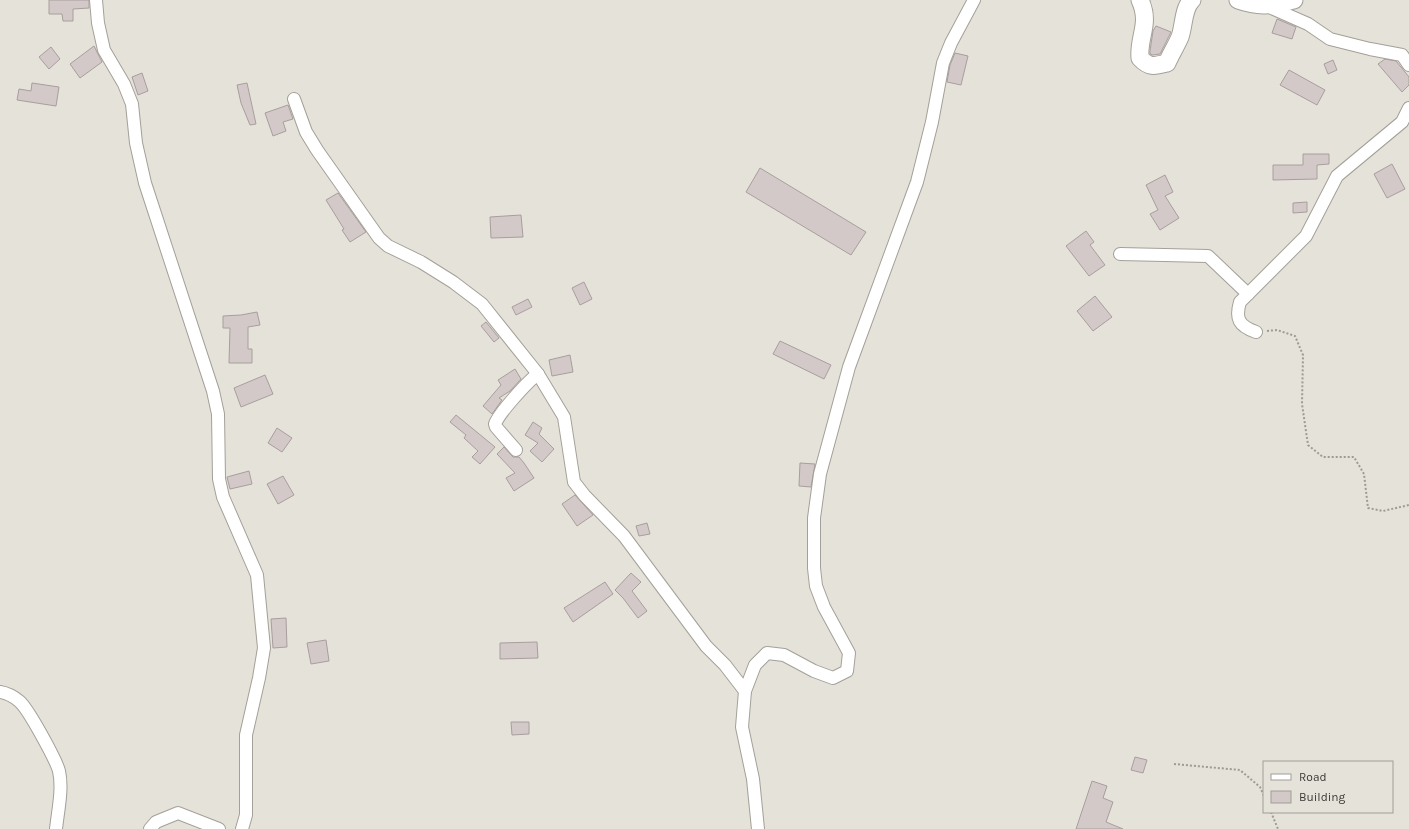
<svg xmlns="http://www.w3.org/2000/svg" width="1409" height="829" font-family="Karla,sans-serif">
  <rect width="100%" height="100%" fill="#e5e2d9"/>
  <g fill="#d3c9c8" stroke="#a89e9d">
    <polygon points="49,0 89,0 89,8 73,9 73,21 63,21 62,14 49,14"/>
    <polygon points="1277,19 1296,27 1292,39 1272,33"/>
    <polygon points="1156,26 1171,32 1160,54 1153,55 1150,54 1150,51 1153,31"/>
    <polygon points="94,46 102,62 80,78 70,64"/>
    <polygon points="51,47 60,59 49,69 39,57"/>
    <polygon points="955,53 968,56 961,85 947,82 950,65"/>
    <polygon points="1385,59 1396,61 1409,77 1409,85 1402,92 1378,64"/>
    <polygon points="1333,60 1337,70 1328,74 1324,64"/>
    <polygon points="1289,70 1325,90 1317,105 1280,85"/>
    <polygon points="142,73 148,91 138,95 132,77"/>
    <polygon points="32,83 59,87 56,106 17,100 19,89 31,91"/>
    <polygon points="247,83 256,124 250,125 241,103 237,85"/>
    <polygon points="288,105 293,119 283,122 286,131 273,136 265,113"/>
    <polygon points="1303,154 1329,154 1329,164 1317,165 1317,179 1273,180 1273,165 1303,165"/>
    <polygon points="1392,164 1405,189 1387,198 1374,174"/>
    <polygon points="760,168 866,232 851,255 746,192"/>
    <polygon points="1165,175 1173,192 1165,196 1179,218 1160,230 1150,214 1158,210 1146,185"/>
    <polygon points="338,193 366,232 350,242 342,230 344,229 326,200"/>
    <polygon points="1307,202 1307,212 1293,213 1293,203"/>
    <polygon points="521,215 523,237 491,238 490,217"/>
    <polygon points="1086,231 1094,242 1090,245 1105,265 1089,276 1066,246"/>
    <polygon points="584,282 592,299 580,305 572,288"/>
    <polygon points="1095,296 1112,317 1093,331 1077,311"/>
    <polygon points="528,299 532,307 516,315 512,307"/>
    <polygon points="257,312 260,325 248,327 248,349 252,349 252,363 229,363 230,328 223,328 223,316 241,315"/>
    <polygon points="486,322 499,338 494,342 481,326"/>
    <polygon points="780,341 831,365 824,379 773,354"/>
    <polygon points="570,355 573,372 552,376 549,360"/>
    <polygon points="515,369 521,379 510,391 499,398 502,400 492,414 483,406 501,385 498,380"/>
    <polygon points="265,375 273,394 241,407 234,388"/>
    <polygon points="456,415 495,447 480,464 472,457 478,451 464,438 466,435 450,422"/>
    <polygon points="533,422 542,428 539,434 554,449 542,462 530,451 538,443 525,435"/>
    <polygon points="277,428 292,438 282,452 268,443"/>
    <polygon points="504,447 513,457 519,457 524,463 534,478 514,491 506,478 515,473 497,454"/>
    <polygon points="800,463 815,464 811,487 799,486"/>
    <polygon points="249,471 252,484 230,489 227,477"/>
    <polygon points="283,476 294,495 278,504 267,484"/>
    <polygon points="575,495 593,515 577,526 562,504"/>
    <polygon points="647,523 650,534 639,536 636,526"/>
    <polygon points="631,573 641,582 632,591 647,611 638,618 623,598 615,590"/>
    <polygon points="605,582 613,594 573,622 564,608"/>
    <polygon points="286,618 287,647 273,648 271,619"/>
    <polygon points="326,640 329,661 311,664 307,643"/>
    <polygon points="537,642 538,658 500,659 500,643"/>
    <polygon points="511,722 529,722 529,734 512,735"/>
    <polygon points="1135,757 1147,760 1143,773 1131,770"/>
    <polygon points="1092,781 1107,786 1103,798 1113,802 1106,822 1123,829 1076,829"/>
  </g>
  <g fill="none" stroke-linecap="round" stroke-linejoin="round">
    <defs>
      <g id="street">
        <polyline points="96,0 98,23 104,50 124,84 132,104 136,143 145,183 213,391 218,414 219,479 223,497 257,575 264,648 259,678 246,735 246,815 242,829"/>
        <polyline points="1267,6 1308,24 1330,39 1370,49 1402,55 1409,65"/>
        <polyline points="294,99 306,132 317,150 379,238 388,246 421,262 453,282 482,304 538,374 564,417 574,482 585,496 624,536 706,646 725,665 745,691"/>
        <polyline points="1120,254 1208,256 1248,294"/>
        <path d="M 1256,332 C 1239,326 1235,319 1240,302 L 1306,236 L 1337,176 L 1402,122 L 1409,108"/>
        <path d="M 516,450 L 496,427 L 495,424 C 499,413 528,381 538,374"/>
        <path d="M 0,692 C 6,693 14,697 19,701 C 28,708 56,760 59,771 C 63,789 58,810 56,829"/>
        <polyline points="150,829 156,822 178,813 219,829"/>
        <polyline points="758,829 753,779 742,727 745,691 755,665 767,653 784,655 814,671 833,678 847,671 849,653 824,607 816,586 814,568 814,518 820,474 849,367 917,182 932,122 943,63 951,43 974,0"/>
      </g>
      <g id="secondary">
        <path d="M 1140,0 C 1151,24 1138,36 1140,58 C 1149,68 1155,66 1167,63 C 1171,54 1176,46 1180,37 C 1184,26 1183,8 1192,0"/>
        <path d="M 1238,0 C 1261,8 1271,5 1294,0"/>
      </g>
    </defs>
    <use href="#street" stroke="#a4a099" stroke-width="14"/>
    <use href="#secondary" stroke="#a4a099" stroke-width="19"/>
    <g stroke="#9d9b94" stroke-width="2" stroke-dasharray="2 2" stroke-linecap="butt">
      <polyline points="1267,331 1277,330 1295,336 1303,355 1302,404 1308,445 1323,457 1354,457 1364,474 1368,508 1383,511 1409,505"/>
      <polyline points="1174,764 1240,770 1260,787 1264,796"/>
      <polyline points="1271,812 1278,829"/>
    </g>
    <use href="#street" stroke="#fff" stroke-width="12"/>
    <use href="#secondary" stroke="#fff" stroke-width="17"/>
  </g>
  <rect x="1263" y="761" width="130" height="52" fill="#e5e2d9" stroke="#a19e97"/>
  <rect x="1271" y="774" width="20" height="6" fill="#ffffff" stroke="#a19e97"/>
  <text x="1299" y="781" font-size="12" fill="#3a3935">Road</text>
  <rect x="1271" y="791" width="20" height="12" fill="#d3c9c8" stroke="#a19e97"/>
  <text x="1299" y="801" font-size="12" fill="#3a3935">Building</text>
</svg>
